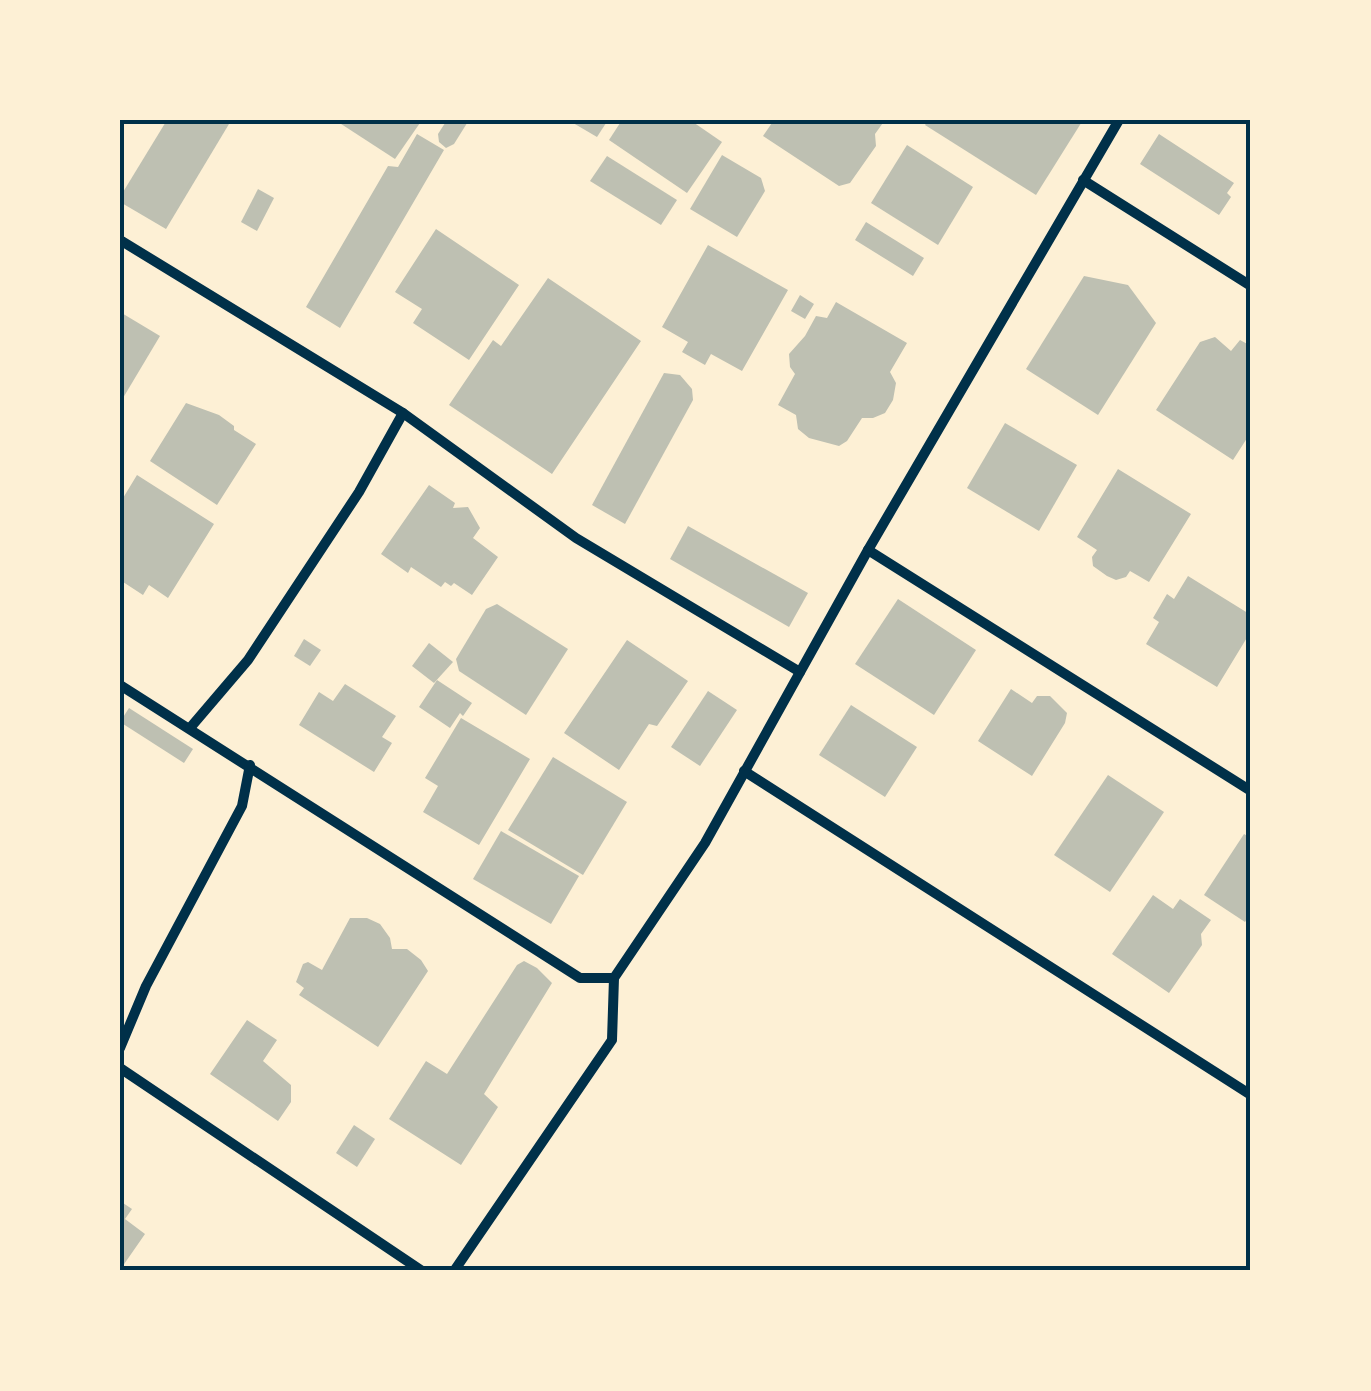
<svg xmlns="http://www.w3.org/2000/svg" width="1371" height="1391" font-family="'PT Sans Narrow',sans-serif">
  <rect width="100%" height="100%" fill="#fdf0d5"/>
  <g fill="#bec0b2">
    <polygon points="167,120 226,120 229,124 166,229 120,202 120,197"/>
    <polygon points="335,120 422,120 395,159"/>
    <polygon points="447,120 469,120 454,144 446,148 439,142 438,134"/>
    <polygon points="568,120 608,120 597,137"/>
    <polygon points="622,120 690,120 722,142 687,193 609,140"/>
    <polygon points="774,120 885,120 875,134 876,146 850,183 839,186 763,136"/>
    <polygon points="928,120 1083,120 1036,195 925,125"/>
    <polygon points="417,134 444,150 340,328 306,307 388,166 398,167"/>
    <polygon points="1159,134 1234,183 1227,193 1231,197 1219,215 1140,164"/>
    <polygon points="907,145 973,187 938,245 871,203"/>
    <polygon points="722,155 761,178 765,191 737,237 690,209"/>
    <polygon points="607,156 677,200 661,225 590,181"/>
    <polygon points="258,189 274,198 257,231 241,222"/>
    <polygon points="866,222 924,258 913,276 855,240"/>
    <polygon points="436,229 519,285 469,360 413,323 422,309 395,292"/>
    <polygon points="708,245 788,290 742,371 711,354 705,365 682,352 688,342 662,327"/>
    <polygon points="1084,276 1128,285 1156,323 1098,415 1026,369"/>
    <polygon points="548,278 641,341 552,474 449,405 493,340 501,346"/>
    <polygon points="800,295 814,304 805,319 791,311"/>
    <polygon points="836,302 907,343 890,372 896,383 893,400 885,413 873,418 862,418 847,441 839,446 809,438 798,429 796,415 778,405 795,374 790,367 789,354 805,336 816,316 827,318"/>
    <polygon points="120,312 160,336 120,403"/>
    <polygon points="1215,337 1231,351 1240,340 1251,346 1251,432 1233,460 1156,410 1200,342"/>
    <polygon points="664,373 680,375 692,389 693,400 625,524 592,505"/>
    <polygon points="186,403 219,415 234,426 234,430 256,444 217,505 150,461"/>
    <polygon points="1005,423 1077,465 1039,531 967,488"/>
    <polygon points="1118,469 1191,514 1149,582 1130,571 1126,577 1116,580 1107,576 1093,566 1092,557 1097,550 1077,537"/>
    <polygon points="137,475 214,524 168,598 149,585 143,595 120,580 120,503"/>
    <polygon points="429,485 455,503 453,508 468,507 480,528 473,538 498,557 472,595 454,583 451,586 445,582 441,587 411,567 408,573 381,554"/>
    <polygon points="688,526 808,593 789,627 670,559"/>
    <polygon points="1188,576 1251,615 1251,631 1217,687 1146,644 1159,622 1153,618 1167,594 1174,599"/>
    <polygon points="898,599 976,650 934,715 855,664"/>
    <polygon points="497,604 568,649 526,715 459,671 456,659 486,609"/>
    <polygon points="304,639 321,650 310,666 294,656"/>
    <polygon points="627,640 688,681 657,726 649,724 619,770 564,733"/>
    <polygon points="429,643 453,662 434,683 412,666"/>
    <polygon points="437,680 472,703 463,716 460,713 450,728 419,707"/>
    <polygon points="345,684 396,716 382,737 392,743 374,772 299,725 319,692 333,701"/>
    <polygon points="1011,689 1032,703 1037,696 1050,696 1067,713 1065,723 1032,776 978,741"/>
    <polygon points="708,691 737,710 700,766 671,747"/>
    <polygon points="851,705 917,747 885,797 819,755"/>
    <polygon points="129,708 193,749 184,763 120,722"/>
    <polygon points="461,718 530,759 479,845 423,812 438,786 425,778"/>
    <polygon points="553,757 627,802 583,875 508,830"/>
    <polygon points="1108,775 1164,812 1110,892 1054,855"/>
    <polygon points="501,831 579,876 551,924 473,879"/>
    <polygon points="1244,834 1251,838 1251,913 1245,922 1204,895"/>
    <polygon points="1153,895 1173,909 1180,899 1211,920 1201,934 1202,945 1169,993 1112,954"/>
    <polygon points="350,918 367,918 380,924 390,938 392,949 407,949 421,960 428,971 378,1047 299,995 304,988 296,982 303,964 308,962 322,970"/>
    <polygon points="524,961 537,968 552,983 484,1094 498,1107 461,1165 389,1119 426,1061 447,1074 517,965"/>
    <polygon points="247,1020 277,1040 263,1061 291,1085 291,1102 278,1121 210,1074"/>
    <polygon points="354,1125 375,1139 357,1167 336,1153"/>
    <polygon points="120,1201 132,1209 125,1219 145,1234 120,1270"/>
  </g>
  <g fill="none" stroke-linecap="round" stroke-linejoin="round">
    <g stroke="#003049" stroke-width="10">
      <polyline points="1083,180 1251,286"/>
      <polyline points="120,240 403,413 576,538 800,672"/>
      <polyline points="868,550 1251,791"/>
      <polyline points="120,685 580,978 614,978"/>
      <polyline points="190,728 248,660 359,492 403,413"/>
      <polyline points="744,771 1251,1095"/>
      <polyline points="120,1048 146,986 242,806 250,765"/>
      <polyline points="120,1068 422,1271"/>
      <polyline points="454,1271 612,1040 614,978 705,843 868,550 1119,120"/>
    </g>
  </g>
  <rect width="1371" height="1391" fill="none" stroke="#fdf0d5" stroke-width="245"/>
  <rect x="122" y="122" width="1126" height="1146" fill="none" stroke="#003049" stroke-width="4"/>
</svg>
